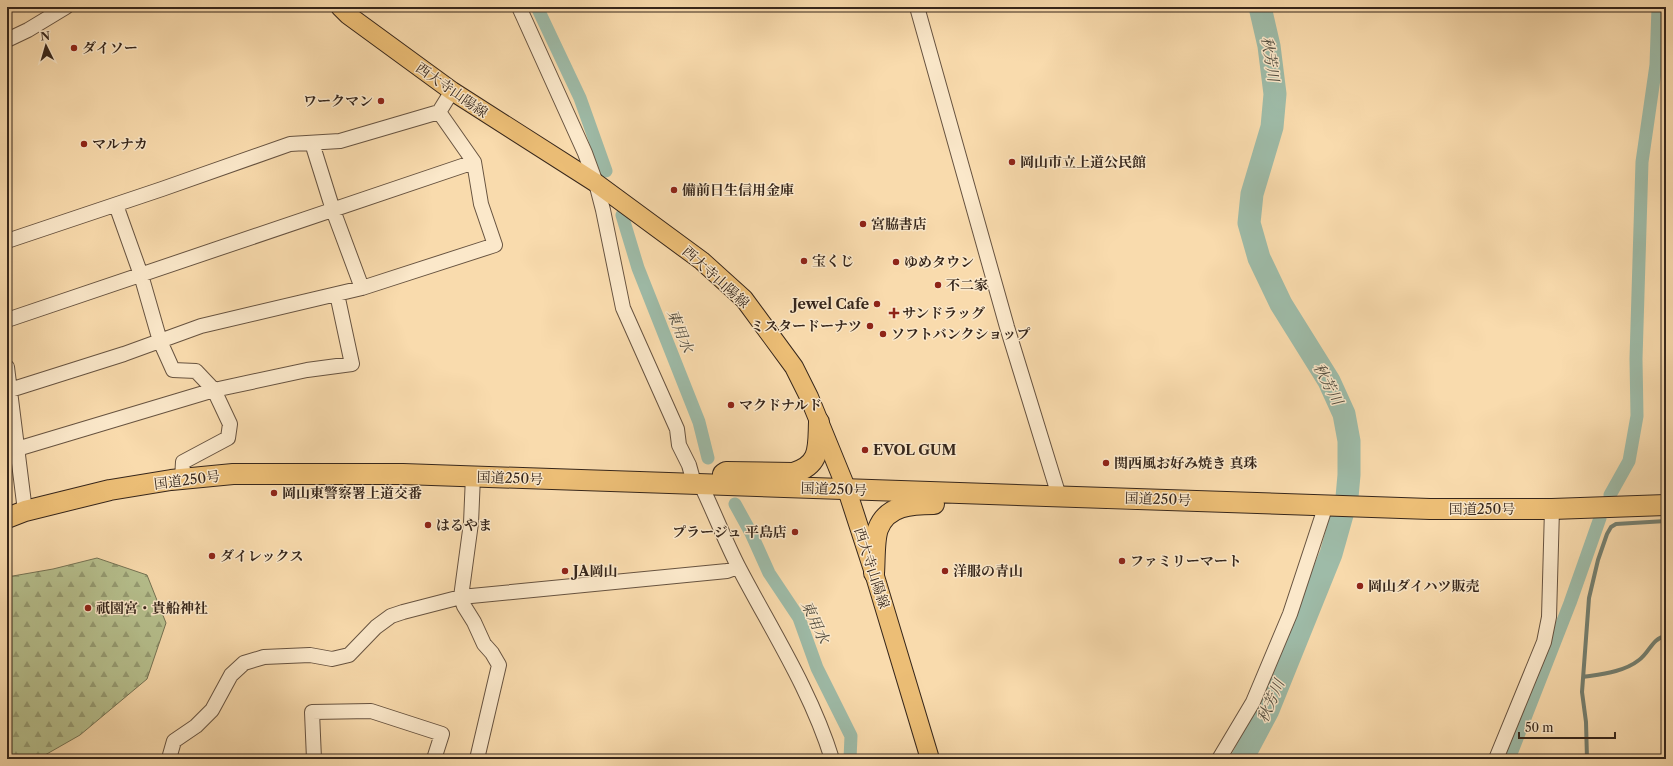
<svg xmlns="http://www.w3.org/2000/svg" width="1673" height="766" viewBox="0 0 1673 766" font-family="'Libre Caslon Text','Noto Serif JP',serif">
  <defs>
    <pattern id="forest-firs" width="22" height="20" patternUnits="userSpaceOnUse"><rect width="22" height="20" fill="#b7c18f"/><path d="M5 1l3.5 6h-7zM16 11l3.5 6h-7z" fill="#969d74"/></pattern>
  </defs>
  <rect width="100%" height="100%" fill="#f9dbad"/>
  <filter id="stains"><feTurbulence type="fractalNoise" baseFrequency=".005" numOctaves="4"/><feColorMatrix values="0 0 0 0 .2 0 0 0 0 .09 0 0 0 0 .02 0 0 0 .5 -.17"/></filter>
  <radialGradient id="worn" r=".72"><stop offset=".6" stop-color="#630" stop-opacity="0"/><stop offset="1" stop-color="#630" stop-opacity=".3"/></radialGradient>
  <path fill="url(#forest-firs)" stroke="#767455" d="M97 558 147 575 166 623 147 679 80 735 38 759H7V577L53 569Z"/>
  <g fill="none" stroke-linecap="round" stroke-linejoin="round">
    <path stroke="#747f70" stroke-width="4" d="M1583 677C1602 674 1624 672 1639 660 1650 652 1652 638 1666 636
      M1587 759 1586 722 1582 692 1589 598 1598 560 1607 534 1611 527 1616 524 1666 521"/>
    <path stroke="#9ebba8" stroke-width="13" d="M537 7 580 98 606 171
      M622 215 638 268 699 422 708 458
      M1610 495 1629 461 1637 416 1636 359 1642 162 1656 65 1658 7
      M735 504 751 533 769 573 799 618 817 668 851 736 850 759
      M1509 759 1570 603 1600 518"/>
    <path stroke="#9ebba8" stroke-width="23" d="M1242 759 1268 710 1331 554 1347 497 1349 475V441L1344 414 1329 381 1281 304 1259 258 1249 223 1252 194 1272 127 1275 94 1269 46 1260 7"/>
    <defs>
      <path id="minor" d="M519 7 585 153 596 183 603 210 623 308 677 429 679 445 689 465 694 483
        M917 7 1007 327 1059 496
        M7 40 28 30 66 7
        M312 143 333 210 362 288
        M116 205 141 275 160 341 173 370 196 371 214 390 230 424 228 438 183 462 182 479
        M7 241 162 189 290 144 340 141 439 112 452 91
        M7 320 474 162
        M7 367 25 511
        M7 391 124 354 201 326 362 288 495 245 481 204 474 162 439 112
        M17 449 214 390 307 370 352 364 337 294
        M473 476 471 523 461 597 464 606 474 622 484 644 492 653 499 665 477 759
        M701 485C714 512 725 541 739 568 772 631 811 691 832 759
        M172 759 170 755 174 741 196 726 212 710 231 675 244 663 264 657 310 655 332 659 349 655 376 627 391 616 403 612 461 597 727 571 738 567
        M314 759 312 712 371 711 442 734 434 759
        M1219 759 1253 702 1290 614 1323 514 1324 506
        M1496 759 1544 642 1549 617 1552 509"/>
      <path id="major" d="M340 7 348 15 452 91 596 183 702 261 744 299 794 367 809 397 847 490 874 573 930 759"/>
      <path id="highway" d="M723 474 726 472 793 473C821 465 818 447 819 422
        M7 518 25 511 110 490 171 480 233 474H403L1430 509H1552L1666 505
        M874 573C875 561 874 540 878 529 887 505 912 504 934 504"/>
    </defs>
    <use href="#minor" stroke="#675340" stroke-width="16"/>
    <use href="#major" stroke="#36261b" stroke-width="20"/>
    <use href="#highway" stroke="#36261b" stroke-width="22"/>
    <use href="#minor" stroke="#fbe8ca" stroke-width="14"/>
    <use href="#major" stroke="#ecbe76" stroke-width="18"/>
    <use href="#highway" stroke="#ecbe76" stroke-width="20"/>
  </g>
  <g fill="#8f2418" stroke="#fbe8ca" stroke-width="1.5">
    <circle cx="74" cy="48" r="4"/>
    <circle cx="381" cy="101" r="4"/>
    <circle cx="84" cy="144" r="4"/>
    <circle cx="1012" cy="162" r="4"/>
    <circle cx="674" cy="190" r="4"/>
    <circle cx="863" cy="224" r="4"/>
    <circle cx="804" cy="261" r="4"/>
    <circle cx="896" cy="262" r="4"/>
    <circle cx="938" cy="285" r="4"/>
    <circle cx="877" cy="304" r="4"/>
    <path d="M892 307h4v4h4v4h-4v4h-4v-4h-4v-4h4z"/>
    <circle cx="870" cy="326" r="4"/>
    <circle cx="883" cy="334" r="4"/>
    <circle cx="731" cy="405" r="4"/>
    <circle cx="865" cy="450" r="4"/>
    <circle cx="1106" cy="463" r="4"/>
    <circle cx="274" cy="493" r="4"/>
    <circle cx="428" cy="525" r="4"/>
    <circle cx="795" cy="532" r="4"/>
    <circle cx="212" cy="556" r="4"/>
    <circle cx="1122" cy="561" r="4"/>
    <circle cx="565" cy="571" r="4"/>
    <circle cx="945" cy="571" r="4"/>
    <circle cx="1360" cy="586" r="4"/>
    <circle cx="88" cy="608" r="4"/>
  </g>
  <g text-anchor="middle" stroke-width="3" stroke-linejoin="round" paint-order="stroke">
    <g font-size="14" font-weight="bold" fill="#36261b" stroke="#fbe8ca" text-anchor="start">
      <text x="82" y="53">ダイソー</text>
      <text x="373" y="106" text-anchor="end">ワークマン</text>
      <text x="92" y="149">マルナカ</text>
      <text x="1020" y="167">岡山市立上道公民館</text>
      <text x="682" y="195">備前日生信用金庫</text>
      <text x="871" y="229">宮脇書店</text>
      <text x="812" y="266">宝くじ</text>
      <text x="904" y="267">ゆめタウン</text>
      <text x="946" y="290">不二家</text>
      <text x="869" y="309" text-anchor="end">Jewel Cafe</text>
      <text x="902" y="318">サンドラッグ</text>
      <text x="862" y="331" text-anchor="end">ミスタードーナツ</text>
      <text x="891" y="339">ソフトバンクショップ</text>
      <text x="739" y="410">マクドナルド</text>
      <text x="873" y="455">EVOL GUM</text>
      <text x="1114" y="468">関西風お好み焼き 真珠</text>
      <text x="282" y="498">岡山東警察署上道交番</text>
      <text x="436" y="530">はるやま</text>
      <text x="787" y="537" text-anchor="end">プラージュ 平島店</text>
      <text x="220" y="561">ダイレックス</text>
      <text x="1130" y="566">ファミリーマート</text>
      <text x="573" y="576">JA岡山</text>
      <text x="953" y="576">洋服の青山</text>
      <text x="1368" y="591">岡山ダイハツ販売</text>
      <text x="96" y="613">祇園宮・貴船神社</text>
    </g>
    <g font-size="14" fill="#36261b" stroke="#fbe8ca">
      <text transform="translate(452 90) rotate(35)" y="5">西大寺山陽線</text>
      <text transform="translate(716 277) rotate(42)" y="5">西大寺山陽線</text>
      <text transform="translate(510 478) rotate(2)" y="5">国道250号</text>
      <text transform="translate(187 480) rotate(-7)" y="5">国道250号</text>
      <text transform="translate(834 489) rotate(2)" y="5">国道250号</text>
      <text transform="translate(1158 499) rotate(2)" y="5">国道250号</text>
      <text x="1482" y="514">国道250号</text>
      <text transform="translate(872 568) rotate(72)" y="5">西大寺山陽線</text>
    </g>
    <g font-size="15" font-style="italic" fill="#504b3e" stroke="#fbe8ca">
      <text transform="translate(1270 59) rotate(81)" y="5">秋芳川</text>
      <text transform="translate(680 331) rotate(68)" y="5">東用水</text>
      <text transform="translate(1328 384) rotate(62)" y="5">秋芳川</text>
      <text transform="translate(815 622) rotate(65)" y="5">東用水</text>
      <text transform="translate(1271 701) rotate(-66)" y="5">秋芳川</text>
    </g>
  </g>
  <rect width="1673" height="766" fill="none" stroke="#f9dbad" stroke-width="24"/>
  <rect x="8" y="8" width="1657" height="750" fill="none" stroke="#36261b" stroke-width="2"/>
  <rect x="12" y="12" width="1649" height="742" fill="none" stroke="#36261b"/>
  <g transform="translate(46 46) rotate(355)" stroke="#fbe8ca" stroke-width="3" paint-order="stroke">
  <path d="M0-3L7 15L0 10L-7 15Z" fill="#36261b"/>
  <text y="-6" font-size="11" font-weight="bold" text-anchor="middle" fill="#36261b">N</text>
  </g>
  <path d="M1519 732v6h96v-6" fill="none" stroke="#36261b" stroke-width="2"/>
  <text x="1525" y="732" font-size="12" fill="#36261b" stroke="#fbe8ca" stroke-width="3" paint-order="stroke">50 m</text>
  <rect width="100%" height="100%" filter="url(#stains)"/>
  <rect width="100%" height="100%" fill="url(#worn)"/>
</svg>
